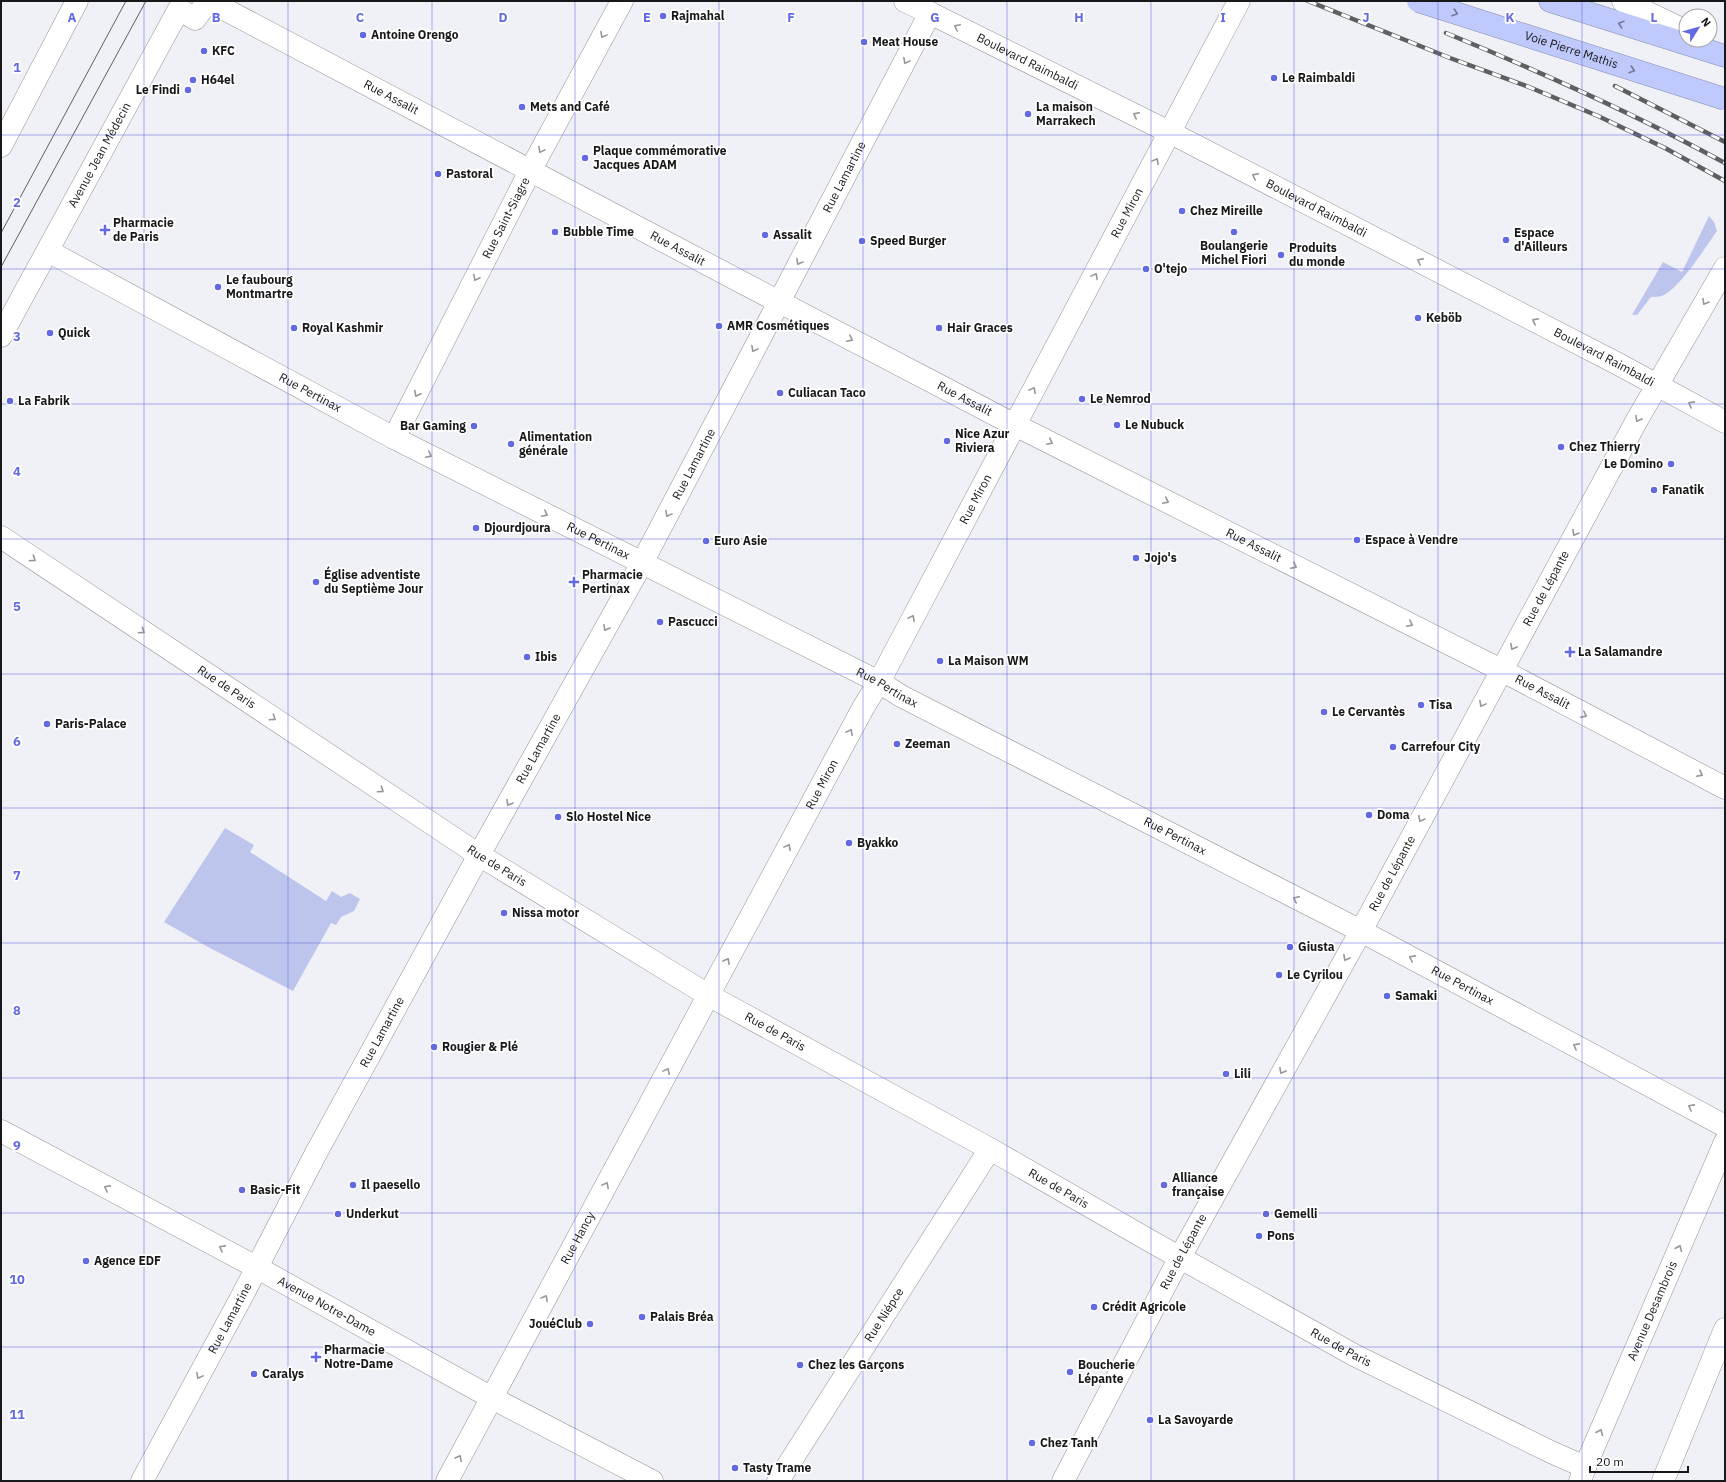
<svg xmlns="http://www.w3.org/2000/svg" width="1726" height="1482" viewBox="0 0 1726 1482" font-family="'IBM Plex Sans',sans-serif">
  <rect width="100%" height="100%" fill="#f0f1f6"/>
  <path fill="#bdc5ed" d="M1709 216 1714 222 1717 231C1705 248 1681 286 1664 295 1659 297 1656 297 1651 297L1637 315H1632L1663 262 1682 272Z
    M225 828 254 845 250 852 326 901 332 891 341 897 350 893 360 899 354 911 341 917 336 925 331 923 293 991 208 947 164 922Z"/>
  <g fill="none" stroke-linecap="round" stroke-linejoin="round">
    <defs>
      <g id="street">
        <path d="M905 1 930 13"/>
        <path d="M1623 1 1686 31"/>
        <path d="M1 146 77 1"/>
        <path id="s1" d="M48 251 394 438 879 682 901 696 1361 931 1725 1126"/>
        <path id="s2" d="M1 336 179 9 195 19 208 1"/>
        <path id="s3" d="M394 438 530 171 622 1"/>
        <path id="s4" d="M1 537 479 855 708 995 990 1149 1152 1242 1354 1355 1551 1452 1585 1467"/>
        <path id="s5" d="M1 1131 256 1267 492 1398 652 1481"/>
        <path id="s6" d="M142 1481 241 1298 315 1155 479 855 642 563 779 302"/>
        <path id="s7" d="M447 1481 863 708 879 682 1239 1"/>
        <path id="s8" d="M778 1481 990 1149"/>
        <path id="s9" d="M1063 1481 1180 1257 1361 931 1637 420 1725 268"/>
      </g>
      <g id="secondary">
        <path id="s10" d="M209 1 745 284 1015 425 1501 670 1725 788"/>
        <path id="s11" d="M779 302 930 13 1171 133 1620 365 1725 422"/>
        <path id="s12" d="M1580 1481 1585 1467 1725 1142"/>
        <path d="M1663 1481 1725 1329"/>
      </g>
      <path id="highway" d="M1550 1 1725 56"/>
    </defs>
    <use href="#street" stroke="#939498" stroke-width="23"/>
    <use href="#secondary" stroke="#939498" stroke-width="23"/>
    <use href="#highway" stroke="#848bad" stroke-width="23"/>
    <use href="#street" stroke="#fff" stroke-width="22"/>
    <use href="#secondary" stroke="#fff" stroke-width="22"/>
    <use href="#highway" stroke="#bfc9fc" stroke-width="22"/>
    <path stroke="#5e5f61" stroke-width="1" d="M1 233 126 1
      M1 267 146 1"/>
    <defs>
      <path id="rail" d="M1308 1 1450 58 1529 87 1598 116 1665 148 1725 181
        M1446 33C1541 72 1635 114 1725 163
        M1615 86 1725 142"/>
    </defs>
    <use href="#rail" stroke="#5e5f61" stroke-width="4.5"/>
    <use href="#rail" stroke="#fff" stroke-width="3" stroke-dasharray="9" stroke-linecap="butt"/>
    <defs>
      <g id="highway-bridge">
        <path id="s13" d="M1418 1 1725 99"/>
      </g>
    </defs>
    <use href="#highway-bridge" stroke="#848bad" stroke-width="23" stroke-linecap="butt"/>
    <use href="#highway-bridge" stroke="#bfc9fc" stroke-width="22"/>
  </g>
  <defs><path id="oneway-chevron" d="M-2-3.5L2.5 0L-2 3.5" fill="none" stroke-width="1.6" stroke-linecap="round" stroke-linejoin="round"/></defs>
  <g stroke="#737996">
    <use href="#oneway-chevron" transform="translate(1455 13) rotate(18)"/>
    <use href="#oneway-chevron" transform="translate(1621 24) rotate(-162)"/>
    <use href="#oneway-chevron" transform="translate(1632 70) rotate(18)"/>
  </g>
  <g stroke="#979798">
    <use href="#oneway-chevron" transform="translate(957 27) rotate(-154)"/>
    <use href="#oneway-chevron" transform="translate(603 35) rotate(118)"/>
    <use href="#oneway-chevron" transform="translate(906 61) rotate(118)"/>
    <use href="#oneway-chevron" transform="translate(1136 115) rotate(-154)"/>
    <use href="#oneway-chevron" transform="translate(541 150) rotate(118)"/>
    <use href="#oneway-chevron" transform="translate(1156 161) rotate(-62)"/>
    <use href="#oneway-chevron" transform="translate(1255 176) rotate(-153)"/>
    <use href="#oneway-chevron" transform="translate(1420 261) rotate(-153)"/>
    <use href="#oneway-chevron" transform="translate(799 262) rotate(118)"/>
    <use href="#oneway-chevron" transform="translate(1095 276) rotate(-62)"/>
    <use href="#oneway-chevron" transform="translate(476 278) rotate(117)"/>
    <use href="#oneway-chevron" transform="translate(1705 302) rotate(120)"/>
    <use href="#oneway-chevron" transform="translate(1535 321) rotate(-153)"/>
    <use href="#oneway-chevron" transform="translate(850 339) rotate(27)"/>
    <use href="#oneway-chevron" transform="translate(754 349) rotate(118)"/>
    <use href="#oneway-chevron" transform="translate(1033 390) rotate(-62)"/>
    <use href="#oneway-chevron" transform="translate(417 394) rotate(117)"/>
    <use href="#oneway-chevron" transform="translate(1691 404) rotate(-151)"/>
    <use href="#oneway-chevron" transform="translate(1638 419) rotate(119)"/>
    <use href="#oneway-chevron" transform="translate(1050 442) rotate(27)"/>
    <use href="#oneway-chevron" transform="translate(429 455) rotate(27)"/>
    <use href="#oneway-chevron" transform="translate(1166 501) rotate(27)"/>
    <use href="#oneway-chevron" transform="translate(545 514) rotate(27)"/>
    <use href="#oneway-chevron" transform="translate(668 514) rotate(118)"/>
    <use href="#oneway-chevron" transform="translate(1575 533) rotate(119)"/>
    <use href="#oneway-chevron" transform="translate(33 559) rotate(34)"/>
    <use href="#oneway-chevron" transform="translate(1294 566) rotate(27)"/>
    <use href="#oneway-chevron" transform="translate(912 618) rotate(-62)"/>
    <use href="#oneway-chevron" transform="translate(1410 624) rotate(27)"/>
    <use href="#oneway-chevron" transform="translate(606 628) rotate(119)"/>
    <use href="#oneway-chevron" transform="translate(142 631) rotate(34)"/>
    <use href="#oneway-chevron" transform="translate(1513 647) rotate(119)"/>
    <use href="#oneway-chevron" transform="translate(1482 704) rotate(118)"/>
    <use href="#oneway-chevron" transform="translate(1584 715) rotate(27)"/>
    <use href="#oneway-chevron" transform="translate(273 718) rotate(34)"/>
    <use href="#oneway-chevron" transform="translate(850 732) rotate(-62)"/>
    <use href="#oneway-chevron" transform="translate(1700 774) rotate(27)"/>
    <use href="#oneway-chevron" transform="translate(381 790) rotate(34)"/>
    <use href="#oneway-chevron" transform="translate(509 803) rotate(119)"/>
    <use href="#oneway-chevron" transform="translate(1421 819) rotate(118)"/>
    <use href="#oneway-chevron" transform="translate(788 847) rotate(-62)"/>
    <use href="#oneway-chevron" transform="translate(1296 899) rotate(-153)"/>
    <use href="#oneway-chevron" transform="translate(1346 958) rotate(119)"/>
    <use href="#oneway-chevron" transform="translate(1412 958) rotate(-152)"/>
    <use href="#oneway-chevron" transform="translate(727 961) rotate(-61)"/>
    <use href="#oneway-chevron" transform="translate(1576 1046) rotate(-152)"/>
    <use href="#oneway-chevron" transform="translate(667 1071) rotate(-62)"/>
    <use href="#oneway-chevron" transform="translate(1282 1071) rotate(119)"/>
    <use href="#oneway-chevron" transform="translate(1691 1107) rotate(-152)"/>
    <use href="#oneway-chevron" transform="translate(606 1185) rotate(-62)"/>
    <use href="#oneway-chevron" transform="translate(107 1188) rotate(-152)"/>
    <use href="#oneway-chevron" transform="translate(222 1248) rotate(-152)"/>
    <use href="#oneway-chevron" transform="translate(1679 1248) rotate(-67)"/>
    <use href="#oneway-chevron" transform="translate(545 1298) rotate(-62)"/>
    <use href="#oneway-chevron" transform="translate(199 1376) rotate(118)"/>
    <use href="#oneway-chevron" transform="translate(1600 1432) rotate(-67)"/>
    <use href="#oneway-chevron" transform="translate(459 1458) rotate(-61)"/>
  </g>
  <path fill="none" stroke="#626ae2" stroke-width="1" stroke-opacity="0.55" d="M144 1V1481M288 1V1481M432 1V1481M575 1V1481M719 1V1481M863 1V1481M1007 1V1481M1151 1V1481M1294 1V1481M1438 1V1481M1582 1V1481M1 135H1725M1 269H1725M1 404H1725M1 539H1725M1 674H1725M1 808H1725M1 943H1725M1 1078H1725M1 1213H1725M1 1347H1725"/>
  <g fill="#626ae2" stroke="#fff" stroke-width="1.5">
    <circle cx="663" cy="16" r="4"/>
    <circle cx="363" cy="35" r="4"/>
    <circle cx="864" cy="42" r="4"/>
    <circle cx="204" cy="51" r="4"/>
    <circle cx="1274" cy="78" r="4"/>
    <circle cx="193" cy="80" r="4"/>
    <circle cx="188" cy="90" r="4"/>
    <circle cx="522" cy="107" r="4"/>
    <circle cx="1028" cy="114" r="4"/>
    <circle cx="585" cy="158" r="4"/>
    <circle cx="438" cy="174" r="4"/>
    <circle cx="1182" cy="211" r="4"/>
    <path d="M103 224h4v4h4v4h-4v4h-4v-4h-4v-4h4z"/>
    <circle cx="555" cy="232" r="4"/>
    <circle cx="1234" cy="232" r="4"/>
    <circle cx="765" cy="235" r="4"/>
    <circle cx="1506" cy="240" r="4"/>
    <circle cx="862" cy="241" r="4"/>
    <circle cx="1281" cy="255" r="4"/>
    <circle cx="1146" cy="269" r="4"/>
    <circle cx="218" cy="287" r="4"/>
    <circle cx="1418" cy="318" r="4"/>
    <circle cx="719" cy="326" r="4"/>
    <circle cx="294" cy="328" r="4"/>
    <circle cx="939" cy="328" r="4"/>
    <circle cx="50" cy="333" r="4"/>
    <circle cx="780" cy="393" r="4"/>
    <circle cx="1082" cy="399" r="4"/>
    <circle cx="10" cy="401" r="4"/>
    <circle cx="1117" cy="425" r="4"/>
    <circle cx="474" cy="426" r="4"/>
    <circle cx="947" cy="441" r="4"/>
    <circle cx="511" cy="444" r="4"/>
    <circle cx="1561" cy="447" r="4"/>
    <circle cx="1671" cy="464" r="4"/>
    <circle cx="1654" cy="490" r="4"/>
    <circle cx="476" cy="528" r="4"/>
    <circle cx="1357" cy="540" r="4"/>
    <circle cx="706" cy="541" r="4"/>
    <circle cx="1136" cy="558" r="4"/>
    <circle cx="316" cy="582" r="4"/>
    <path d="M572 576h4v4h4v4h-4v4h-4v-4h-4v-4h4z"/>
    <circle cx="660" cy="622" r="4"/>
    <path d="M1568 646h4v4h4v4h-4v4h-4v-4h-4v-4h4z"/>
    <circle cx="527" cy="657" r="4"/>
    <circle cx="940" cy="661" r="4"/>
    <circle cx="1421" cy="705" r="4"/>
    <circle cx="1324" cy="712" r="4"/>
    <circle cx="47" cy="724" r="4"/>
    <circle cx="897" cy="744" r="4"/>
    <circle cx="1393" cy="747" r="4"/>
    <circle cx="1369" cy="815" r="4"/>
    <circle cx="558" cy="817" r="4"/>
    <circle cx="849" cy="843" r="4"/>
    <circle cx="504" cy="913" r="4"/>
    <circle cx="1290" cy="947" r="4"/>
    <circle cx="1279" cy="975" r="4"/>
    <circle cx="1387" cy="996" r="4"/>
    <circle cx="434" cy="1047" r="4"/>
    <circle cx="1226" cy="1074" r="4"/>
    <circle cx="353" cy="1185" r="4"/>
    <circle cx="1164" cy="1185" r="4"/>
    <circle cx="242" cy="1190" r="4"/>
    <circle cx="338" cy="1214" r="4"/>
    <circle cx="1266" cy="1214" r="4"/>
    <circle cx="1259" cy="1236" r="4"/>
    <circle cx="86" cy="1261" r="4"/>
    <circle cx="1094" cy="1307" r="4"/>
    <circle cx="642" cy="1317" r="4"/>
    <circle cx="590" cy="1324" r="4"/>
    <path d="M314 1351h4v4h4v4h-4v4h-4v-4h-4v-4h4z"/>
    <circle cx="800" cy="1365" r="4"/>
    <circle cx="1070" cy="1372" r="4"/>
    <circle cx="254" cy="1374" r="4"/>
    <circle cx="1150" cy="1420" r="4"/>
    <circle cx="1032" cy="1443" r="4"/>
    <circle cx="735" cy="1468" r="4"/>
  </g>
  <g text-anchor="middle" stroke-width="3.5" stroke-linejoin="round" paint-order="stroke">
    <g font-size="12" font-weight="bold" fill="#171819" stroke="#fff" text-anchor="start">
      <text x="671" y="20">Rajmahal</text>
      <text x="371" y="39">Antoine Orengo</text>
      <text x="872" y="46">Meat House</text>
      <text x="212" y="55">KFC</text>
      <text x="1282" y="82">Le Raimbaldi</text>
      <text x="201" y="84">H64el</text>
      <text x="180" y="94" text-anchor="end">Le Findi</text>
      <text x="530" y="111">Mets and Café</text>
      <text x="1036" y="111">La maison<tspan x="1036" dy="14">Marrakech</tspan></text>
      <text x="593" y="155">Plaque commémorative<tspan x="593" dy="14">Jacques ADAM</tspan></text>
      <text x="446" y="178">Pastoral</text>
      <text x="1190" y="215">Chez Mireille</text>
      <text x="113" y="227">Pharmacie<tspan x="113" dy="14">de Paris</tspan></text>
      <text x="563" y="236">Bubble Time</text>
      <text x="1514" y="237">Espace<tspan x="1514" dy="14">d'Ailleurs</tspan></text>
      <text x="773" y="239">Assalit</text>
      <text x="870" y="245">Speed Burger</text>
      <text x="1234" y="250" text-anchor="middle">Boulangerie<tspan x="1234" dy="14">Michel Fiori</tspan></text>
      <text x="1289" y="252">Produits<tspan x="1289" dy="14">du monde</tspan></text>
      <text x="1154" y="273">O'tejo</text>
      <text x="226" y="284">Le faubourg<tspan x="226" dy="14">Montmartre</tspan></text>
      <text x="1426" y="322">Keböb</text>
      <text x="727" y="330">AMR Cosmétiques</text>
      <text x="302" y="332">Royal Kashmir</text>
      <text x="947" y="332">Hair Graces</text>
      <text x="58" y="337">Quick</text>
      <text x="788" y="397">Culiacan Taco</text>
      <text x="1090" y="403">Le Nemrod</text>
      <text x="18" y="405">La Fabrik</text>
      <text x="1125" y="429">Le Nubuck</text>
      <text x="466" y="430" text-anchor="end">Bar Gaming</text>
      <text x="955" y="438">Nice Azur<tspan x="955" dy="14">Riviera</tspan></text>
      <text x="519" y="441">Alimentation<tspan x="519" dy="14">générale</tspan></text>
      <text x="1569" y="451">Chez Thierry</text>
      <text x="1663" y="468" text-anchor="end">Le Domino</text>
      <text x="1662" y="494">Fanatik</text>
      <text x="484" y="532">Djourdjoura</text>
      <text x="1365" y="544">Espace à Vendre</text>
      <text x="714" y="545">Euro Asie</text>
      <text x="1144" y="562">Jojo's</text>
      <text x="324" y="579">Église adventiste<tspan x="324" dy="14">du Septième Jour</tspan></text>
      <text x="582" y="579">Pharmacie<tspan x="582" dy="14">Pertinax</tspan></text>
      <text x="668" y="626">Pascucci</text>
      <text x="1578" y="656">La Salamandre</text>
      <text x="535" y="661">Ibis</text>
      <text x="948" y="665">La Maison WM</text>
      <text x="1429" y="709">Tisa</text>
      <text x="1332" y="716">Le Cervantès</text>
      <text x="55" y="728">Paris-Palace</text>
      <text x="905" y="748">Zeeman</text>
      <text x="1401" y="751">Carrefour City</text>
      <text x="1377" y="819">Doma</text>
      <text x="566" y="821">Slo Hostel Nice</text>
      <text x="857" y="847">Byakko</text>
      <text x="512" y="917">Nissa motor</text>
      <text x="1298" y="951">Giusta</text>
      <text x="1287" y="979">Le Cyrilou</text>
      <text x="1395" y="1000">Samaki</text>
      <text x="442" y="1051">Rougier &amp; Plé</text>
      <text x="1234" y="1078">Lili</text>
      <text x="1172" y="1182">Alliance<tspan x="1172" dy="14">française</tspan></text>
      <text x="361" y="1189">Il paesello</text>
      <text x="250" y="1194">Basic-Fit</text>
      <text x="346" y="1218">Underkut</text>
      <text x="1274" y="1218">Gemelli</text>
      <text x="1267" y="1240">Pons</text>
      <text x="94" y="1265">Agence EDF</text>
      <text x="1102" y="1311">Crédit Agricole</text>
      <text x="650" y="1321">Palais Bréa</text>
      <text x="582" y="1328" text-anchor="end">JouéClub</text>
      <text x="324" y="1354">Pharmacie<tspan x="324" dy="14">Notre-Dame</tspan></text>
      <text x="808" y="1369">Chez les Garçons</text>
      <text x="1078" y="1369">Boucherie<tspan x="1078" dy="14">Lépante</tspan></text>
      <text x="262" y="1378">Caralys</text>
      <text x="1158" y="1424">La Savoyarde</text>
      <text x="1040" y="1447">Chez Tanh</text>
      <text x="743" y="1472">Tasty Trame</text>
    </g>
    <g font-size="12" fill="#171819" stroke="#fff">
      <text dy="4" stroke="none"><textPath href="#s13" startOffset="161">Voie Pierre Mathis</textPath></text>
      <text dy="4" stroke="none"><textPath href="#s11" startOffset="435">Boulevard Raimbaldi</textPath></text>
      <text dy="4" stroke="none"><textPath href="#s10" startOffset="206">Rue Assalit</textPath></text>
      <text dy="4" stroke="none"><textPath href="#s2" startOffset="206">Avenue Jean Médecin</textPath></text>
      <text dy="4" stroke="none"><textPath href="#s11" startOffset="141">Rue Lamartine</textPath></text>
      <text dy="4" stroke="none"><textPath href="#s11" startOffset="759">Boulevard Raimbaldi</textPath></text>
      <text dy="4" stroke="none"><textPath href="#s7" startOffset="1439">Rue Miron</textPath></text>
      <text dy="4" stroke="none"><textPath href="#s3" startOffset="247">Rue Saint-Siagre</textPath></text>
      <text dy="4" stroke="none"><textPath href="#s10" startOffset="530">Rue Assalit</textPath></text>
      <text dy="4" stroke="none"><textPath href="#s11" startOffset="1083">Boulevard Raimbaldi</textPath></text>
      <text dy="4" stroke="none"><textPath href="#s1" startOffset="298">Rue Pertinax</textPath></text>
      <text dy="4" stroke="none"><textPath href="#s10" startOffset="854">Rue Assalit</textPath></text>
      <text dy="4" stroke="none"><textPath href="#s6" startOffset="1157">Rue Lamartine</textPath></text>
      <text dy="4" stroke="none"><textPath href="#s7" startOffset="1115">Rue Miron</textPath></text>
      <text dy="4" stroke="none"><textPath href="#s1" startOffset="622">Rue Pertinax</textPath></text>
      <text dy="4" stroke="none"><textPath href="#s10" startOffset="1178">Rue Assalit</textPath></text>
      <text dy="4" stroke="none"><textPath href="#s9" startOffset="1015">Rue de Lépante</textPath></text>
      <text dy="4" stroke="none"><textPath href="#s4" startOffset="271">Rue de Paris</textPath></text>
      <text dy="4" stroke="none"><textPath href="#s1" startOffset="946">Rue Pertinax</textPath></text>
      <text dy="4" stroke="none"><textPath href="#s10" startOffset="1502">Rue Assalit</textPath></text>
      <text dy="4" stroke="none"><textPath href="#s6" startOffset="833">Rue Lamartine</textPath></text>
      <text dy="4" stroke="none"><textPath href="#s7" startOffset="791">Rue Miron</textPath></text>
      <text dy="4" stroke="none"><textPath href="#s1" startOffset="1270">Rue Pertinax</textPath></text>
      <text dy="4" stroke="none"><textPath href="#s4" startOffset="595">Rue de Paris</textPath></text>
      <text dy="4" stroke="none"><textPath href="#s9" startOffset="691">Rue de Lépante</textPath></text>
      <text dy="4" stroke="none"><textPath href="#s1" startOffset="1594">Rue Pertinax</textPath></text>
      <text dy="4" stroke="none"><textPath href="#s6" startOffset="509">Rue Lamartine</textPath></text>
      <text dy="4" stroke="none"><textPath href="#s4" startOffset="919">Rue de Paris</textPath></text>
      <text dy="4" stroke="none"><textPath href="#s4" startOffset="1243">Rue de Paris</textPath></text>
      <text dy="4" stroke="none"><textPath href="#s7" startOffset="276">Rue Hancy</textPath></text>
      <text dy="4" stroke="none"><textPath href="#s9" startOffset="259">Rue de Lépante</textPath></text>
      <text dy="4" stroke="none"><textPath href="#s5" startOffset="370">Avenue Notre-Dame</textPath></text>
      <text dy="4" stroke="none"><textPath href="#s12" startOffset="185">Avenue Desambrois</textPath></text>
      <text dy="4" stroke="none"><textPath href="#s8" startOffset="197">Rue Niépce</textPath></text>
      <text dy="4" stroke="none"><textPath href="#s6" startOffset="185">Rue Lamartine</textPath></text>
      <text dy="4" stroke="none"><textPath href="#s4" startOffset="1567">Rue de Paris</textPath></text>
    </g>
  </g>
  <g font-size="13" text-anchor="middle" font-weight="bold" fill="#626ae2" stroke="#fff" stroke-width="3.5" stroke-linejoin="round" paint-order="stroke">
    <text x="72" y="22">A</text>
    <text x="216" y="22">B</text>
    <text x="360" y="22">C</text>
    <text x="503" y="22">D</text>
    <text x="647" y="22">E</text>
    <text x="791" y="22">F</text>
    <text x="935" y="22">G</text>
    <text x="1079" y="22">H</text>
    <text x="1223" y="22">I</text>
    <text x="1366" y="22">J</text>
    <text x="1510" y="22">K</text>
    <text x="1654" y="22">L</text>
    <text x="17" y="72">1</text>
    <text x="17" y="207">2</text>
    <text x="17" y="341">3</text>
    <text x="17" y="476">4</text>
    <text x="17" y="611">5</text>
    <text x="17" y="746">6</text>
    <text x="17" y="880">7</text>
    <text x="17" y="1015">8</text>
    <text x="17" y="1150">9</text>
    <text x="17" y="1284">10</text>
    <text x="17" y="1419">11</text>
  </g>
  <rect width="1726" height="1482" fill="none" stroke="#171819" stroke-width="4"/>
  <g transform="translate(1698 28) rotate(53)"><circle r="19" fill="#ffffff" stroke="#a2a3a3"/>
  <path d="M0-3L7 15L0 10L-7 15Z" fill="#626ae2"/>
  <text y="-6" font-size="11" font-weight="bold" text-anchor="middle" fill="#171819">N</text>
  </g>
  <path d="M1590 1466v6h98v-6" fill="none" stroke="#171819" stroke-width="2"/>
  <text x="1596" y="1466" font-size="12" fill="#171819" stroke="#ffffff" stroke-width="3" paint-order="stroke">20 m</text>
</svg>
